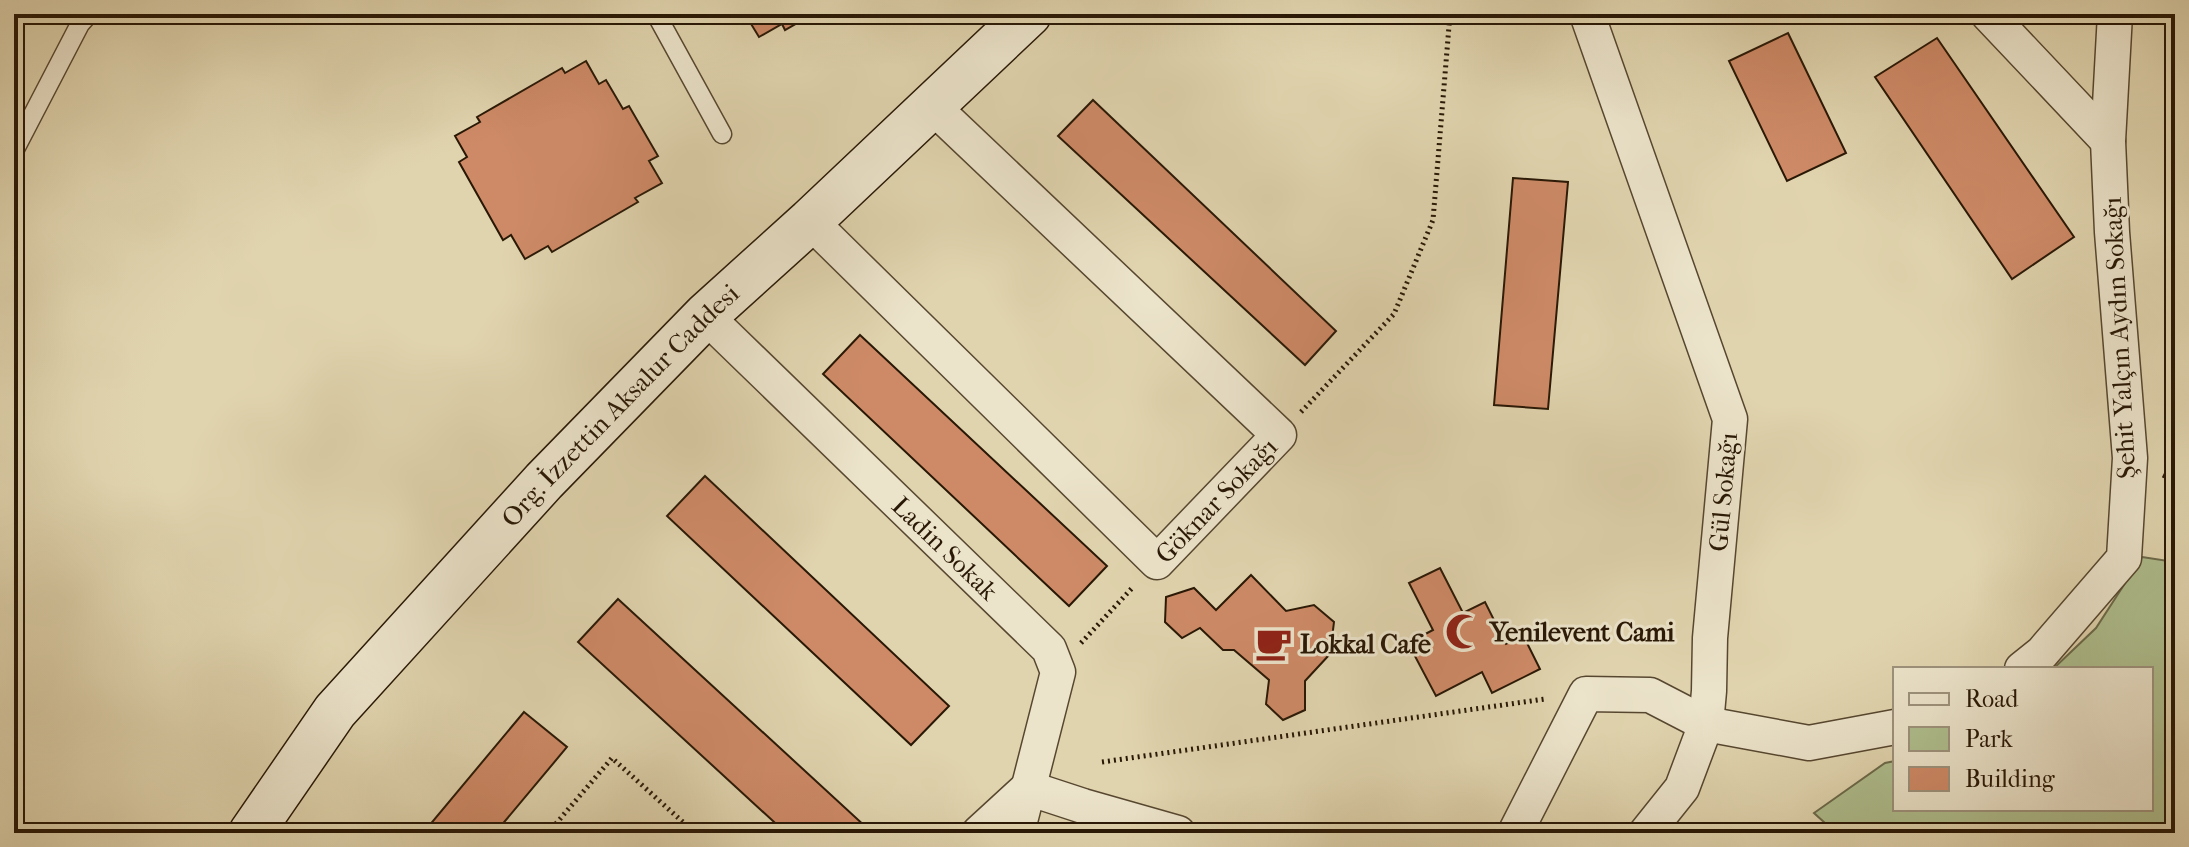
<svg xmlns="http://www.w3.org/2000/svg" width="2189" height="847" viewBox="0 0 2189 847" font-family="'IM FELL French Canon',serif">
  <rect width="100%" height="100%" fill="#e0d4ae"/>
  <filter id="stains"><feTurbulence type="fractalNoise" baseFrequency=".0025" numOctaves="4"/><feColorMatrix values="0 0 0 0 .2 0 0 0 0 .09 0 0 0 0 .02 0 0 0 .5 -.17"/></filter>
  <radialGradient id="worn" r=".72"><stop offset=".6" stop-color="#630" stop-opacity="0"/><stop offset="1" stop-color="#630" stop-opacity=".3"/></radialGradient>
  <path fill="#aebd8d" stroke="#6c6a4a" stroke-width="2" d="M2142 557 2175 562V823L2164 833H1836L1814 813 1885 763 1895 761V809H2151V669H2053L2096 628Z"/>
  <path fill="#ce8a67" stroke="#291806" stroke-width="2" d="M745 14H813L785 30 782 24 759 37Z
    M1788 33 1846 153 1787 181 1729 61Z
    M1937 38 2074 237 2012 279 1875 77Z
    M586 61 599 84 606 80 623 109 629 106 658 156 649 161 662 183 635 198 638 202 552 252 548 246 525 259 511 235 503 240 459 162 467 157 455 136 480 122 477 117 562 68 565 73Z
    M1093 100 1336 331 1305 365 1058 136Z
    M1513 178 1568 182 1548 409 1494 405Z
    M860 335 1107 566 1069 606 823 374Z
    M705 476 949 706 911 745 667 516Z
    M1440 568 1463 613 1485 602 1506 644 1523 635 1540 669 1492 693 1482 672 1436 696 1408 643 1433 630 1409 583Z
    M1251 575 1286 611 1314 605 1334 622 1330 654 1305 681V710L1283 720 1266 704 1269 680 1234 650H1223L1200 628 1182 638 1165 622 1166 597 1194 588 1216 610Z
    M618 599 867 828 862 833H786L578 642Z
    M524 712 567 747 495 833H423Z"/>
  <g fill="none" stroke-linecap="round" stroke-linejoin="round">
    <defs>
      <path id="service" d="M656 14 722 134
        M14 151 80 24 89 14"/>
      <g id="minor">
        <path d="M1587 14 1730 419 1710 638 1709 691 1706 724 1682 788 1646 833"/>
        <path d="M1988 14 2108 141"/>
        <path id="s1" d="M810 221 1157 562 1279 435 931 105"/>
        <path id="s2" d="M706 315 717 327 1049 649 1058 672 1017 833"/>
        <path d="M2022 669 2042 653 2124 558 2130 458 2112 232 2108 141 2115 14"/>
        <path d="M1028 788 1083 806 1178 833"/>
        <path d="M979 833 1028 788"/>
        <path d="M1515 833 1586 694 1650 695 1706 724 1809 743 1895 727"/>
      </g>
      <g id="secondary">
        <path id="s3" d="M251 833 335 711 544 481 706 315 810 221 1029 14"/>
      </g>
    </defs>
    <use href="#service" stroke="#574730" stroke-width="21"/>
    <use href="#minor" stroke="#574730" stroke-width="37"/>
    <use href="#secondary" stroke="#291806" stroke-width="47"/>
    <path stroke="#291806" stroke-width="5" stroke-dasharray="2 4" stroke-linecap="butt" d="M1301 412 1394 314 1433 220 1450 14
      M2163 475 2175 481
      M1081 643 1134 586
      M1102 762 1545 699
      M548 833 612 758 695 833"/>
    <use href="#service" stroke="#ebe3ca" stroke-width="18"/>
    <use href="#minor" stroke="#ebe3ca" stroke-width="34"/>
    <use href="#secondary" stroke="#ebe3ca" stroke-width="44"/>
  </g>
  <defs>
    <symbol id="mosque-bare" viewBox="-9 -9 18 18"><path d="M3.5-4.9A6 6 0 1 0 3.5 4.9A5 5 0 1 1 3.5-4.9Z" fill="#8f2418" stroke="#ebe3ca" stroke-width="2.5" paint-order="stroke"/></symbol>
    <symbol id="cafe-bare" viewBox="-9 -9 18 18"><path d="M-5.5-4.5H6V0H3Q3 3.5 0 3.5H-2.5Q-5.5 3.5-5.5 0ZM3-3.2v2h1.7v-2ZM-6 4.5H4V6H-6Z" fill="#8f2418" stroke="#ebe3ca" stroke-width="2.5" paint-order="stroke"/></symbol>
  </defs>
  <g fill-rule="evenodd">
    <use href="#mosque-bare" x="1438" y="606" width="51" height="51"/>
    <use href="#cafe-bare" x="1248" y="618" width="51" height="51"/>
  </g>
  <g text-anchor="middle" stroke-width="6" stroke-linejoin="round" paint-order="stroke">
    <g font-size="26" fill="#291806" stroke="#ebe3ca">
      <text transform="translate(2119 338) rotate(-93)" y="9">Şehit Yalçın Aydın Sokağı</text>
      <text dy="9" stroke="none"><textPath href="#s3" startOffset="566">Org. İzzettin Aksalur Caddesi</textPath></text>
      <text transform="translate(1723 492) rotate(-85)" y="9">Gül Sokağı</text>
      <text dy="9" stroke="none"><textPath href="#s1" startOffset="572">Göknar Sokağı</textPath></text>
      <text dy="9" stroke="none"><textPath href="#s2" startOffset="334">Ladin Sokak</textPath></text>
    </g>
    <g font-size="26" font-weight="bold" fill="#291806" stroke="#ebe3ca" text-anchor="start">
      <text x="1490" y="641">Yenilevent Cami</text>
      <text x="1300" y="653">Lokkal Cafe</text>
    </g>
  </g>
  <rect width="2189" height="847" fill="none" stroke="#e0d4ae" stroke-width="48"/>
  <rect x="16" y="16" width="2157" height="815" fill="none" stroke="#291806" stroke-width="4"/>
  <rect x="24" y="24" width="2141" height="799" fill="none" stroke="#291806" stroke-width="2"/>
  <rect x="1893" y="667" width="260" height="144" fill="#ebe3ca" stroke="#9d927c" stroke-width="2"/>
  <rect x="1909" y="693" width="40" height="12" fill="#ebe3ca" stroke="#9d927c" stroke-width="2"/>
  <text x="1965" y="707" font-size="24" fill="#291806">Road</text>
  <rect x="1909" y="727" width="40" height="24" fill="#aebd8d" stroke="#9d927c" stroke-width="2"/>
  <text x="1965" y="747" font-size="24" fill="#291806">Park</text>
  <rect x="1909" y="767" width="40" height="24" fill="#ce8a67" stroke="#9d927c" stroke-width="2"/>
  <text x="1965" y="787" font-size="24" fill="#291806">Building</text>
  <rect width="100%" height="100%" filter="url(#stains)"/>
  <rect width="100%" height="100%" fill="url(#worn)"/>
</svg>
